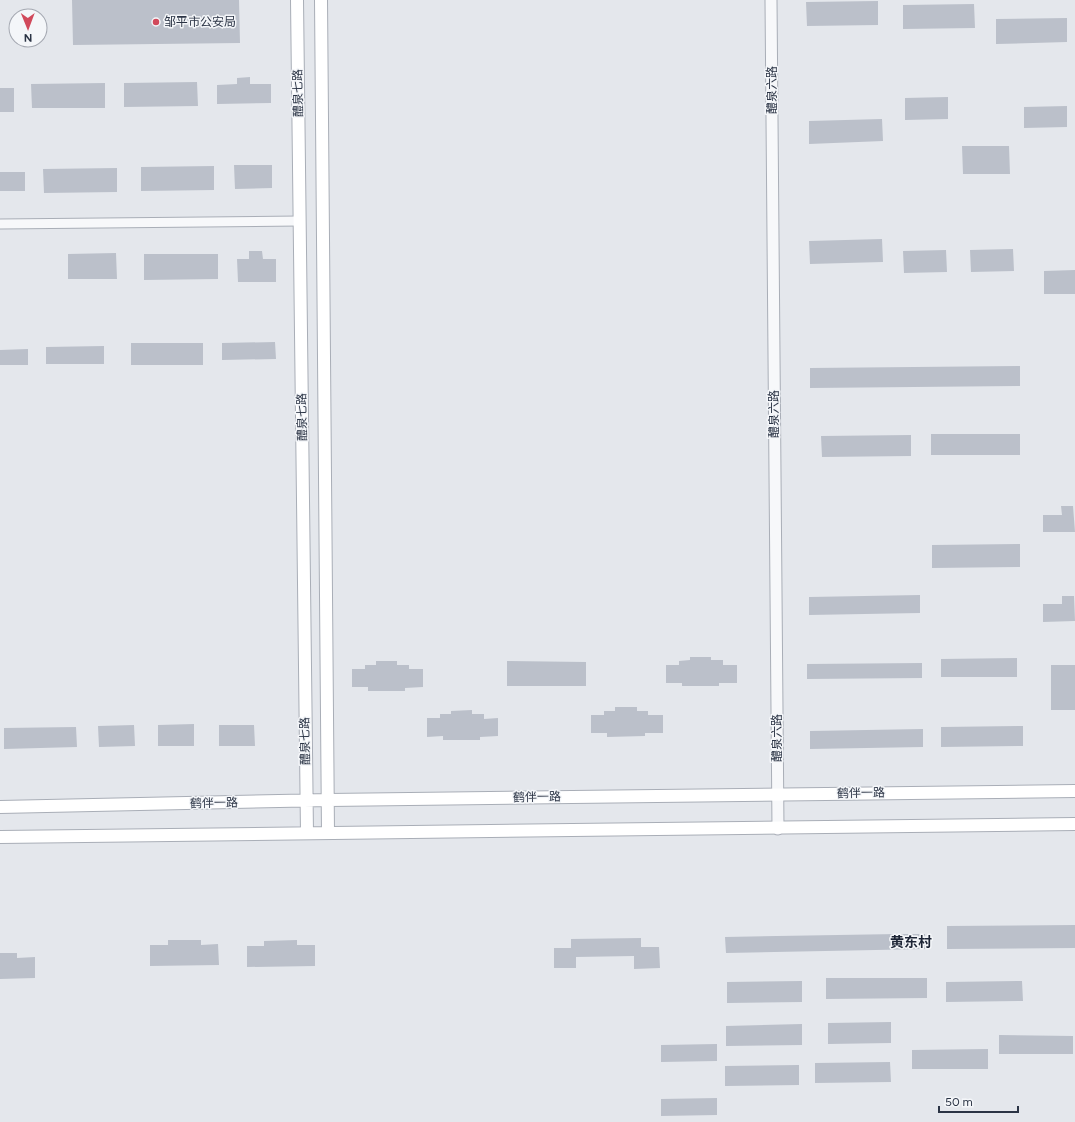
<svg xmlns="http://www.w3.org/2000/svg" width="1075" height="1122" viewBox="0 0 1075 1122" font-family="Figtree,'Noto Sans SC',sans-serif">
  <rect width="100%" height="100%" fill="#e4e7ec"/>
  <path fill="#bbc0ca" d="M72 0H239L240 43 73 45Z
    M878 1V25L807 26 806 2Z
    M974 4 975 28 903 29V5Z
    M1067 18V42L996 44V19Z
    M250 77V84H271V103L217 104V85L237 84V78Z
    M197 82 198 106 124 107V83Z
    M105 83V108H32L31 84Z
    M0 88H14V112H0Z
    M948 97V119L905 120V98Z
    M1067 106V127L1024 128V107Z
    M882 119 883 141 809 144V121Z
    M962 146H1009L1010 174H963Z
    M234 165H272V188L235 189Z
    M214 166V190L141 191V167Z
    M117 168V192L44 193 43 169Z
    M0 172H25V191H0Z
    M882 239 883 262 810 264 809 241Z
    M1013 249 1014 271 971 272 970 250Z
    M946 250 947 272 904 273 903 251Z
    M249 251H262L263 259H276V282H238L237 259H249Z
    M116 253 117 279H68V254Z
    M144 254H218V279L144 280Z
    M1075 270V294H1044V271Z
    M275 342 276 359 222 360V343Z
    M131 343H203V365H131Z
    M104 346V364H46V347Z
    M28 349V365H0V350Z
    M1020 366V386L810 388V368Z
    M931 434H1020V455H931Z
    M911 435V456L822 457 821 436Z
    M1061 506H1073L1075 532H1043V515H1062Z
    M1020 544V567L932 568V545Z
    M920 595V613L809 615V597Z
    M1062 596H1074L1075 621 1043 622V604H1062Z
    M690 657H711V660H723V665H737V683H719V686H682V683H666V665H679V661L690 660Z
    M1017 658V677H941V659Z
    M376 661H397V665H409V669H423V687L405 688V691H368V687H352V669H365V665H376Z
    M507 661 586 662V686H507Z
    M922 663V678L807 679V664Z
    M1051 665H1075V710H1051Z
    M615 707H637V711H648V715H663V733H645V736L607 737V733H591V715H604V711H615Z
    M472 710V714H484V719L498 718V736L480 737V740H443V736L427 737V718H440V714H451V711Z
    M194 724V746H158V725Z
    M134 725 135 746 99 747 98 726Z
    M219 725H254L255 746H219Z
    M1023 726V746L941 747V727Z
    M76 727 77 747 4 749V728Z
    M923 729V747L810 749V731Z
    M1075 925V948L947 949V926Z
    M898 934H925L926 949 726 953 725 937Z
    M641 938V947H659L660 968 634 969V956L576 957V968H554V948H571V939Z
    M168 940H201V945L218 944 219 965 150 966V945H168Z
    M297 940V945H315V966L247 967V946H264V941Z
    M0 953H17V958L35 957V978L0 979Z
    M826 978H927V998L826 999Z
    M802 981V1002L727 1003V982Z
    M1022 981 1023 1001 946 1002V982Z
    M891 1022V1043L828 1044V1023Z
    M802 1024V1045L726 1046V1026Z
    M999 1035 1073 1036V1054H999Z
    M717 1044V1061L661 1062V1045Z
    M988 1049V1069H912V1050Z
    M890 1062 891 1082 815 1083V1063Z
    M799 1065V1085L725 1086V1066Z
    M717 1098V1115L661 1116V1099Z"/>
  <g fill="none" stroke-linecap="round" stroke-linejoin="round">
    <defs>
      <path id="minor" d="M0 224 299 221"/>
      <path id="tertiary" d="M771 0 778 829"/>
      <path id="secondary" d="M297 0 307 833
        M321 0 328 833
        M0 807 329 800 1075 791
        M0 837 1075 824"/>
    </defs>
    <use href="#minor" stroke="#a9aeb7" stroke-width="11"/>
    <use href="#tertiary" stroke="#a9aeb7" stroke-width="13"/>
    <use href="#secondary" stroke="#a9aeb7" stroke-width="14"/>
    <use href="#minor" stroke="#f7f8fa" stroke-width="9"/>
    <use href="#tertiary" stroke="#f7f8fa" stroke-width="11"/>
    <use href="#secondary" stroke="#fff" stroke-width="12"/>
  </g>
  <circle fill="#d1495b" stroke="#f4f6f9" stroke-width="1.5" cx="156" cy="22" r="4"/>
  <g text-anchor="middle" stroke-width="3" stroke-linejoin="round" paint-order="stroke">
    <g font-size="12" fill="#2b3445" stroke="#f4f6f9" text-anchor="start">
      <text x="164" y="26">邹平市公安局</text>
    </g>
    <g font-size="12" fill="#2b3445" stroke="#f4f6f9">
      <text transform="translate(772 90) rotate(-90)" y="4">醴泉六路</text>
      <text transform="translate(298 93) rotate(-91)" y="4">醴泉七路</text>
      <text transform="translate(774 414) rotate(-90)" y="4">醴泉六路</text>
      <text transform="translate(302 417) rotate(-91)" y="4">醴泉七路</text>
      <text transform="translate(777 738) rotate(-90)" y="4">醴泉六路</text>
      <text transform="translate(305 741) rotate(-91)" y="4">醴泉七路</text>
      <text transform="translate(861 793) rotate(-1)" y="4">鹤伴一路</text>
      <text transform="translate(537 797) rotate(-1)" y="4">鹤伴一路</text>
      <text transform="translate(214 803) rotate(-1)" y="4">鹤伴一路</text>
    </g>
    <g font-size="14" font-weight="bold" fill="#1d2536" stroke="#f4f6f9">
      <text x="911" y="947">黄东村</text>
    </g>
  </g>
  <g transform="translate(28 28) rotate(179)"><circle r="19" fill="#f4f6f9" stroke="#a4a8b1"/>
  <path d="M0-3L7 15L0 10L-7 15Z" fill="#d1495b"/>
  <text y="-6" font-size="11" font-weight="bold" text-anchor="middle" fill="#2b3445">N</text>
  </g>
  <path d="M939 1106v6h79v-6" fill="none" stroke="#2b3445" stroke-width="2"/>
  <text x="945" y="1106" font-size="12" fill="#2b3445" stroke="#f4f6f9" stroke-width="3" paint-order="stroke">50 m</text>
</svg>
